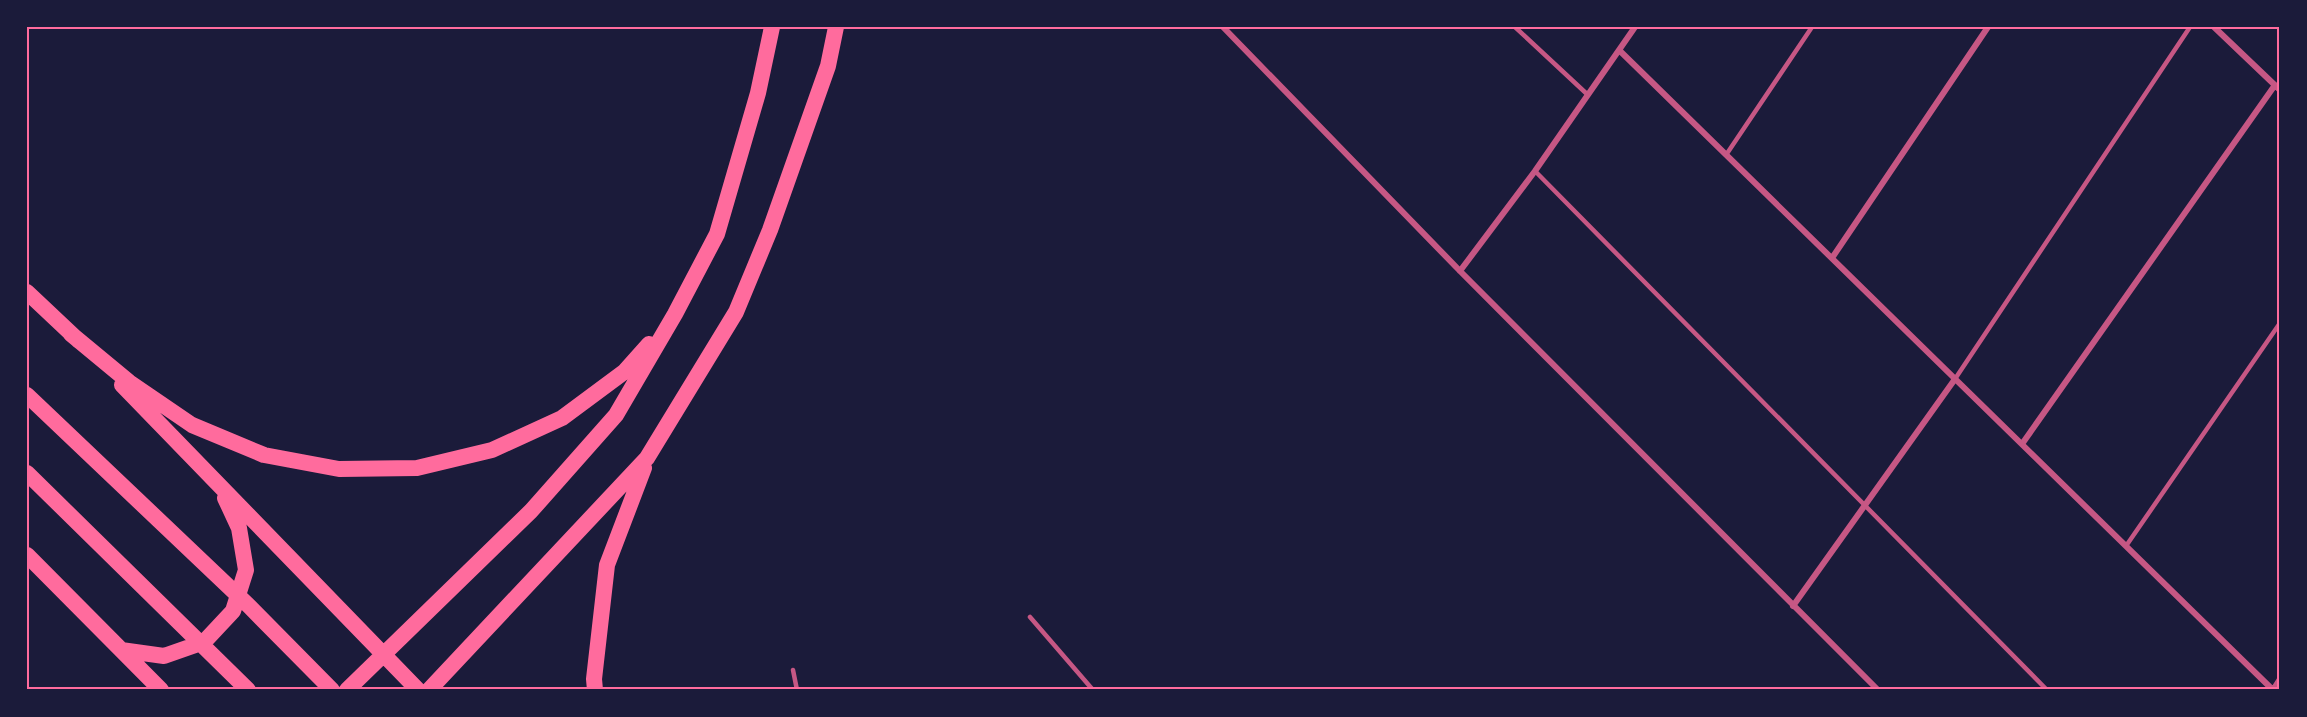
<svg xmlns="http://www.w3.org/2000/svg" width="2307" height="717" viewBox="0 0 2307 717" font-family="Karla,sans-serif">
  <rect width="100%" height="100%" fill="#1b1b3a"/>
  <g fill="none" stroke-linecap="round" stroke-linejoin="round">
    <path stroke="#c65784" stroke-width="4.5" d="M1515 27 1588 95
      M1726 155 1812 27
      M1535 171 2047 690
      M1955 379 2190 27
      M2126 546 2280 323
      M1030 617 1093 690
      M793 670 797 690"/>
    <path stroke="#c65784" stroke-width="6" d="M1223 27 1460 271 1878 690
      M2214 27 2280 90
      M1619 50 2273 690
      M1832 258 1988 27
      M1460 271 1535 171 1635 27
      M2022 444 2275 85
      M1793 606 1955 379
      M2273 690 2280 679"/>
    <path stroke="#ff6b9d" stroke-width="16" d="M27 292 79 341
      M71 334 129 382 192 425 264 455 339 469 417 468 492 450 562 418 624 372 649 344
      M122 385 418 690
      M27 395 248 605 332 690
      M27 473 248 690
      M27 555 161 690
      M121 650 164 656 204 642 233 611 246 570 239 528 225 498
      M347 690 531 511 616 415 675 314 717 234 758 93 772 27
      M429 690 647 458 736 312 770 230 828 66 836 27
      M595 690 594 679 607 565 644 468"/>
  </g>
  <rect width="2307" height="717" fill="none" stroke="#1b1b3a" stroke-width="57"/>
  <rect x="28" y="28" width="2250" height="660" fill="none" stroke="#ff6b9d" stroke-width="2"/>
</svg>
